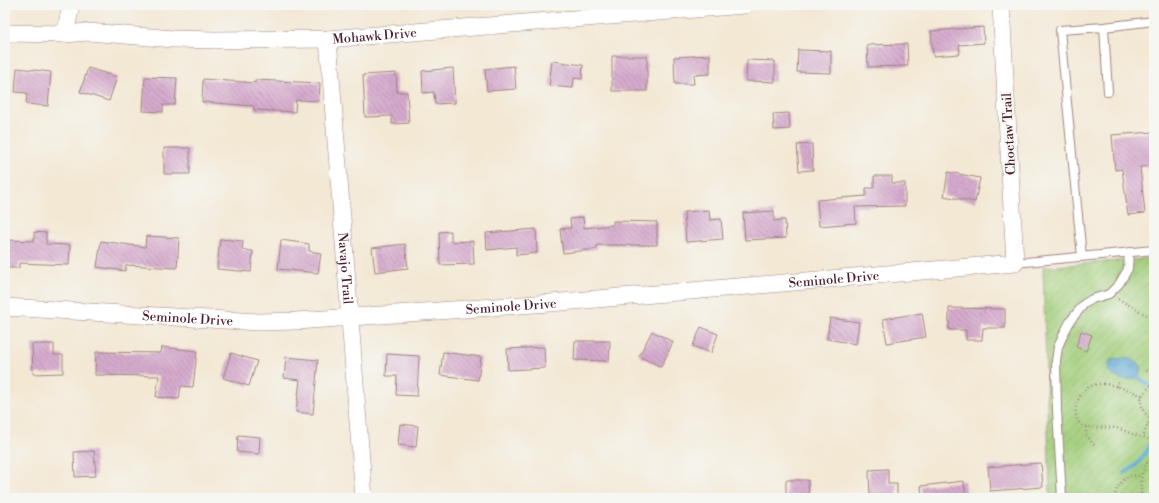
<svg xmlns="http://www.w3.org/2000/svg" width="1159" height="503" viewBox="0 0 1159 503" font-family="'Libre Bodoni',serif">
  <defs>
    <pattern id="garden-furrows" width="10" height="10" patternUnits="userSpaceOnUse"><rect width="10" height="10" fill="#a1cd79"/><path d="M-1 1l2-2M0 10L10 0M9 11l2-2" fill="none" stroke="#8cb069"/></pattern>
    <pattern id="water-waves" width="16" height="10" patternUnits="userSpaceOnUse"><rect width="16" height="10" fill="#57a5d1"/><path d="M0 5q4-4 8 0t8 0" fill="none" stroke="#4a86aa"/></pattern>
    <pattern id="building-back-hatch" width="6" height="6" patternUnits="userSpaceOnUse"><rect width="6" height="6" fill="#d6abce"/><path d="M-1 5l2 2M0 0l6 6M5-1l2 2" fill="none" stroke="#b08ba7"/></pattern>
  </defs>
  <rect width="100%" height="100%" fill="#f6f6f2"/>
  <filter id="ink" filterUnits="userSpaceOnUse"><feTurbulence type="fractalNoise" baseFrequency=".025" numOctaves="2"/><feDisplacementMap in="SourceGraphic" scale="8" xChannelSelector="R" yChannelSelector="G"/><feConvolveMatrix kernelMatrix="1 2 1 2 8 2 1 2 1" color-interpolation-filters="sRGB"/></filter>
  <filter id="wash" filterUnits="userSpaceOnUse"><feTurbulence type="fractalNoise" baseFrequency=".012" numOctaves="4" result="noise"/><feDisplacementMap in="SourceGraphic" scale="16" xChannelSelector="R" yChannelSelector="G"/><feGaussianBlur stdDeviation="0.9" result="paint"/><feColorMatrix in="noise" values="0 0 0 0 0 0 0 0 0 0 0 0 0 0 0 0 0 1.4 0 .05"/><feComposite in="paint" operator="in"/></filter>
  <g filter="url(#wash)">
    <rect width="100%" height="100%" fill="#f3e8d4"/>
    <path fill="url(#garden-furrows)" stroke="#767652" d="M1154 258V498H1050L1043 267Z"/>
    <path fill="url(#water-waves)" stroke="#50627e" d="M1126 358 1133 360 1141 366C1147 389 1095 380 1111 360L1114 359Z"/>
    <g fill="none" stroke-linecap="round" stroke-linejoin="round">
      <path stroke="#57a5d1" stroke-width="4" d="M1137 377 1153 387
        M1124 473C1139 467 1147 451 1154 437"/>
    </g>
    <g id="blocks">
      <path fill="url(#building-back-hatch)" d="M983 27 984 43 959 45 960 54 933 56 931 31Z
        M907 44 908 66 868 67 867 45Z
        M798 50 831 51V73L797 72Z
        M710 55V74L693 75 694 84H675L674 57Z
        M612 56H647V91H612Z
        M747 60 775 61V82L746 81Z
        M552 61 583 65 582 79 574 78 573 88 549 86Z
        M514 66 516 89 487 91 485 69Z
        M17 68 51 72 48 106 26 104 27 93 15 92Z
        M88 68 117 77 109 101 80 92Z
        M453 68 455 103 435 104 434 92 423 93 422 71Z
        M396 73 397 92H407L409 123 392 124V116L365 117 363 75Z
        M145 77 177 78 175 105H163V112L143 111Z
        M203 79 255 83V80L320 83 319 101 296 100 295 112 254 110V106L202 102Z
        M789 113 790 129 774 130 773 114Z
        M1154 132V166L1140 167 1145 213 1128 215 1122 169 1115 170 1112 135Z
        M812 144 813 170 799 171 797 145Z
        M164 148H190V174H164Z
        M948 172 980 178 975 202 944 196Z
        M874 176H892V183H905V206L855 207 856 223 819 226 817 200 866 196V188H874Z
        M709 210 710 220 721 219 723 239 686 242 684 212Z
        M774 211V221L785 220 786 238 745 240 743 213Z
        M583 217 584 228 613 225V221L657 222V245H597V249L563 253 560 229 571 228 570 219Z
        M536 229 537 253 516 255V247L487 250 486 233Z
        M451 231V242L473 241 474 264 440 265 439 232Z
        M34 232 46 233V244L70 245 69 265 19 263V268H5V240L34 241Z
        M146 236 179 238 177 268 126 265 125 271 97 267 101 241 145 247Z
        M220 239 243 241 242 250 253 251 251 272 217 269Z
        M281 240 309 244V251L321 253 318 273 278 269Z
        M405 244 408 268 375 272 372 248Z
        M949 308 1005 309V328H983L982 340H966V330H949Z
        M922 313 926 337 887 343 883 319Z
        M830 318 859 322 856 344 827 339Z
        M701 327 718 334 711 353 693 346Z
        M652 331 673 342 661 367 639 356Z
        M1081 331 1092 335 1086 351 1076 347Z
        M575 341H610L609 361 574 360Z
        M32 344H54V355H63V373L33 374Z
        M162 347 197 351 193 387 181 386 179 399 156 397 159 376 95 375 96 352 161 353Z
        M544 347 545 368 508 370 507 349Z
        M443 352 481 357 478 380 440 375Z
        M231 353 257 361 249 386 223 378Z
        M387 354 419 356 417 396 396 395 397 376H386Z
        M286 357 318 360 313 414 296 412 300 380 284 378Z
        M400 424 418 426 416 447 398 445Z
        M238 435 260 437 259 454 237 452Z
        M94 451 96 476 75 477 74 452Z
        M1041 463 1043 487 990 491 988 467Z
        M888 469V484H897V498H870L869 470Z
        M786 480H808L809 498H786Z
        M964 481 966 498H922L921 486Z"/>
    </g>
  </g>
  <g filter="url(#ink)">
    <use href="#blocks" fill-opacity="0" stroke="#9e8480" stroke-width="1"/>
    <g fill="none" stroke-linecap="round" stroke-linejoin="round">
      <defs>
        <path id="lane" d="M1104 27 1154 21
          M1082 257 1060 30 1104 27 1108 92
          M1015 263 1154 250
          M1062 498 1057 410 1056 361 1058 347 1064 333 1071 320 1084 304 1092 299 1109 294 1119 284 1128 269 1129 252"/>
        <g id="street">
          <path id="s1" d="M5 33 65 34 88 32 174 39 215 40 328 39 744 5"/>
          <path d="M65 34 71 5"/>
          <path id="s2" d="M328 39 364 498"/>
          <path id="s3" d="M5 307 259 322 296 321 550 303 1015 263 1001 5"/>
        </g>
      </defs>
      <use href="#lane" stroke="#9e8480" stroke-width="10"/>
      <use href="#street" stroke="#9e8480" stroke-width="18"/>
      <path stroke="#9e8480" stroke-width="2.5" stroke-dasharray="1 3" stroke-linecap="butt" d="M1118 299 1154 319
        M1146 371 1154 372
        M1154 383C1150 386 1146 390 1143 394 1137 403 1146 417 1154 421
        M1116 387 1119 380
        M1142 396C1121 386 1085 372 1077 403 1075 411 1075 418 1080 424 1091 430 1104 426 1116 428 1125 430 1134 436 1143 437
        M1150 419 1143 437 1154 441
        M1086 427V435L1095 446
        M1115 498C1116 484 1126 473 1141 476
        M1142 498C1139 481 1141 467 1154 455"/>
      <use href="#lane" stroke="#fff" stroke-width="8"/>
      <use href="#street" stroke="#fff" stroke-width="17"/>
    </g>
  </g>
  <g text-anchor="middle" stroke-width="4" stroke-linejoin="round" paint-order="stroke">
    <g font-size="13" fill="#4a1f2b" stroke="#f6f6f2">
      <text dy="5" stroke="none"><textPath href="#s1" startOffset="370">Mohawk Drive</textPath></text>
      <text transform="translate(1008 134) rotate(-93)" y="5">Choctaw Trail</text>
      <text dy="5" stroke="none"><textPath href="#s2" startOffset="230">Navajo Trail</textPath></text>
      <text dy="5" stroke="none"><textPath href="#s3" startOffset="831">Seminole Drive</textPath></text>
      <text dy="5" stroke="none"><textPath href="#s3" startOffset="507">Seminole Drive</textPath></text>
      <text dy="5" stroke="none"><textPath href="#s3" startOffset="183">Seminole Drive</textPath></text>
    </g>
  </g>
  <rect width="1159" height="503" fill="none" stroke="#f6f6f2" stroke-width="20"/>
</svg>
